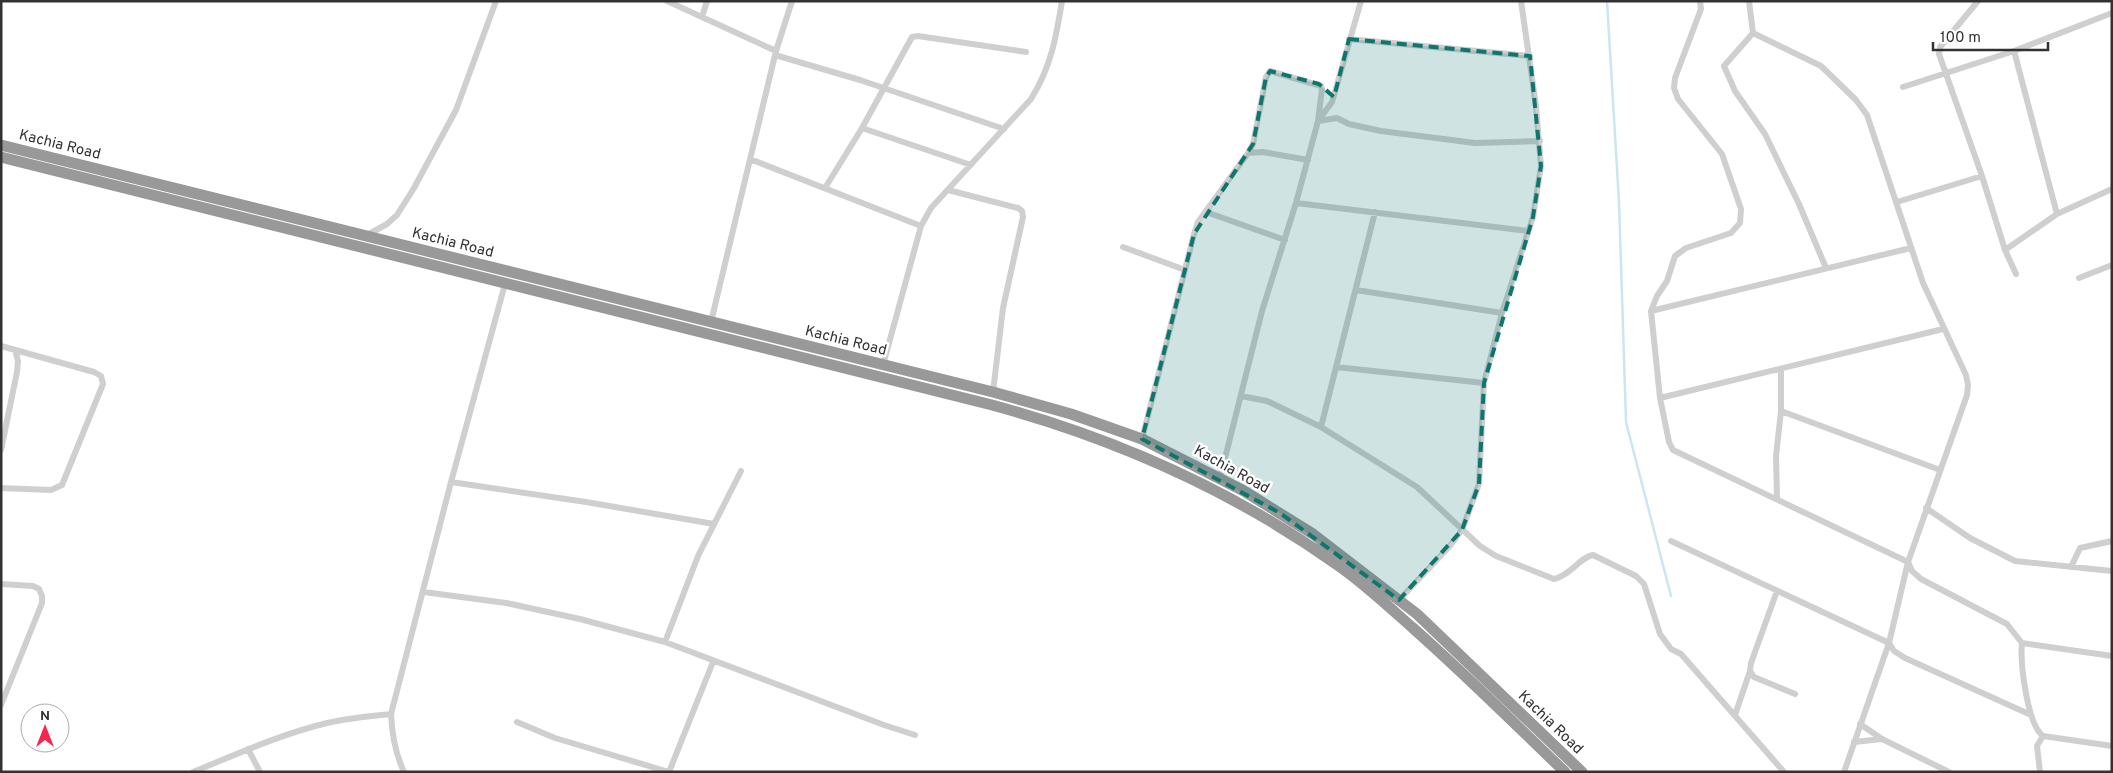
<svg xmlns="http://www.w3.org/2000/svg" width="2113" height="773" viewBox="0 0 2113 773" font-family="Overpass,sans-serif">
  <rect width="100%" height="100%" fill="#fff"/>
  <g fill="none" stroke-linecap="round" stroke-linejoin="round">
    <path stroke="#cbe6f0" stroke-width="2.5" d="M1607 1 1619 202 1626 422 1671 596"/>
    <path stroke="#cfcfcf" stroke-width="6" d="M667 1 776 51
      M1700 1 1701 9 1675 78 1674 88 1678 99 1722 154 1741 209 1740 223 1731 233 1686 248 1675 256 1667 281 1657 296 1651 311 1660 398 1669 442 1673 450 1908 562 1912 571 1921 579 2007 624 2022 643 2112 656
      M1749 1 1753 33 1821 66 1856 100 1867 115 1923 283 1966 375 1968 385 1967 395 1908 562 1889 643 1844 772
      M1978 1 1940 47 1939 54 1982 176 2005 250 2016 274
      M702 17 707 1
      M1753 33 1724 66 1735 91 1765 134 1799 204 1826 268
      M1349 39 1530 56
      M2014 51 2057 214 2112 189
      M775 55 860 80 1004 129
      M1903 87 2014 51 2112 13
      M862 128 971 165
      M1248 153 1253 144 1266 77 1270 71 1321 86 1322 89 1318 121 1337 118 1349 124 1381 131 1475 143 1540 141
      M750 159 921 226
      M825 188 862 128 912 37 918 36 1026 52
      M948 190 1018 208 1022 211 1023 217 1003 308 993 392
      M1897 202 1982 176
      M1296 203 1528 231
      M1206 212 1285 240
      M367 235 387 224 397 215 414 188 456 110 496 1
      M1123 247 1185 270
      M2005 250 2057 214
      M2079 278 2112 265
      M1356 290 1502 313
      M1651 311 1911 248
      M711 322 776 51 792 1
      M1 346 94 372 101 376 103 384 62 485 51 490 1 488
      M883 365 921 226 931 208 1031 99C1051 67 1056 38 1062 1
      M1336 367 1484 383
      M1241 396 1267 401 1321 427 1417 487 1480 546 1496 556 1554 579C1571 575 1580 557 1593 555L1636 576 1644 584 1660 634 1671 649 1681 654 1784 772
      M1660 398 1943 329
      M1781 411 1940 470
      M1321 427 1375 212
      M1142 439 1194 234 1198 222 1248 153 1263 152 1308 160
      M1 450 17 372 18 361 15 350
      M1220 478 1262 311 1296 203 1318 121 1332 102 1361 1
      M451 482 586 502 714 524
      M1777 498 1776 456 1781 411V370
      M1926 508 1970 538 2015 561 2112 571
      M1671 541 1889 643 1894 651 1905 658 2031 715
      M2071 567 2080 548 2112 541
      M1 584 33 586 39 589 42 596V603L1 705
      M424 592 506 603 580 619 665 642 884 725 915 735
      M1399 600 1449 547 1462 530 1479 484 1484 383 1502 313 1533 217 1541 166 1536 106 1521 1
      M665 642 698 556 741 471
      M2022 643C2020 662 2027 724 2043 736L2112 746
      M1750 671 1754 677 1795 694
      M1735 715 1750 671 1751 663 1777 591
      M517 722 555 738 669 772 713 662
      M1860 724 1882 739 1949 772
      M1854 742 1882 739
      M248 749 260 772
      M193 772C237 754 281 734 327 723 348 718 370 716 391 714
      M404 772C395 753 392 735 391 714L451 482 505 284
      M2040 772 2037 746 2043 736"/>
    <path stroke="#999" stroke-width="11" d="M1 145 993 392 1071 414 1142 439 1244 491 1313 534 1417 614 1582 772
      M1 157 992 405C1117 439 1234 491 1339 566 1366 585 1390 608 1414 629 1466 675 1515 724 1565 772"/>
  </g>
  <path fill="#0f766e" fill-opacity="0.2" stroke="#0f766e" stroke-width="4" stroke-dasharray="10 6" stroke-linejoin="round" d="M1349 39 1530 56 1541 166 1533 217 1484 383 1479 484 1462 530 1399 600 1280 513 1142 439 1194 234 1253 144 1266 77 1270 71 1319 84 1334 97Z"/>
  <g text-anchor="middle" stroke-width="5" stroke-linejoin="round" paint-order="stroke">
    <g font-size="15" fill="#323232" stroke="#fff">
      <text transform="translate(60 144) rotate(14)" y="5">Kachia Road</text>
      <text transform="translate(453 242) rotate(14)" y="5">Kachia Road</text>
      <text transform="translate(846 340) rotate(14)" y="5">Kachia Road</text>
      <text transform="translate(1232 469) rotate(29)" y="5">Kachia Road</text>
      <text transform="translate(1551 722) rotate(44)" y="5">Kachia Road</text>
    </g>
  </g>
  <rect width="2113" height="773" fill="none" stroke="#323232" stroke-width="5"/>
  <g transform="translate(45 728)"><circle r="24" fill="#ffffff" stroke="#adadad"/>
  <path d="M0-4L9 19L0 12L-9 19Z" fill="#f6274e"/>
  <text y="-8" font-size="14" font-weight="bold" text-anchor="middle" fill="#323232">N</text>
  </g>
  <path d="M1933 42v8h115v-8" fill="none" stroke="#323232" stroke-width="2.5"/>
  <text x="1940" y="42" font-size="15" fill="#323232" stroke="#ffffff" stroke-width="4" paint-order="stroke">100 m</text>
</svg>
